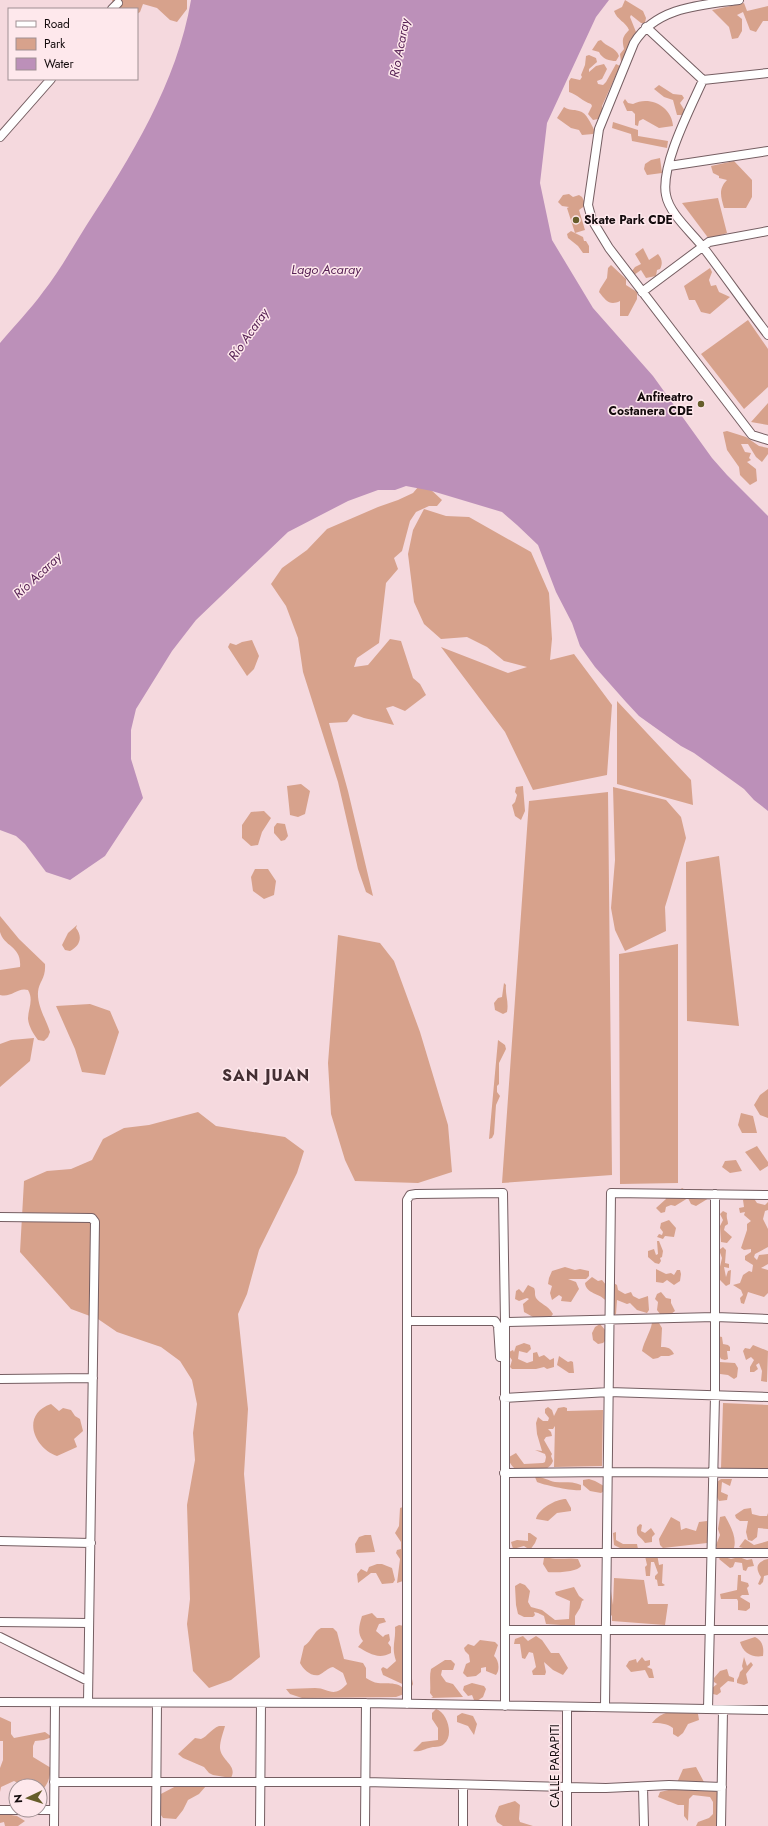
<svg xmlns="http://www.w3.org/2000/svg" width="768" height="1826" viewBox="0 0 768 1826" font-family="Jost,sans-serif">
  <rect width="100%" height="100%" fill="#f5d9de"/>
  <path fill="#d7a28c" d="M112 0H187V9L177 22 170 20 157 8 143 4 140 12 137 14V9H119L120 6 113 3Z
    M625 0 643 11 646 18 645 23H641L631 15 630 17 636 32 630 40 629 49 621 62 620 54 624 49C622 40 622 37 629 30 626 22 617 20 614 11L622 7Z
    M744 3 747 11 768 6V21H763L756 32 750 30 743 12 737 15 742 19V31L738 38 732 39 729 27 712 10Z
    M601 40C606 47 616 47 619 56L616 61C610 61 602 59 599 52L592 50 598 41Z
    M589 55 596 58 597 62 589 69V72L596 66 604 64 607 69 602 79 597 81 598 84 603 85 606 82 616 64 620 66 602 106V116L598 119 593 120 588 114 592 106 591 104C582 101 578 95 569 92V81L571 78 580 80 582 77 581 75 585 65 586 56Z
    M659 85 673 94 682 95 684 98 680 103 685 111 683 115H677L673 100 664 97 654 89Z
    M625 99 628 103 633 104C650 95 672 107 673 126L659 128 643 119 639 121 638 126 635 125V114L632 111H627L623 102Z
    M564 107C570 111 573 109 579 111 587 112 591 125 595 131L593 134 582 135 579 130 571 128 557 118Z
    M613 122 638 130V136L668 141 667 148 632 141 631 134 612 128Z
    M660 158 662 173 647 175 644 169 645 164 651 160Z
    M734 161 752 180V197L746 208H724C721 197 718 189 727 180L719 178V176L713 173 711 166Z
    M569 194 573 197 579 195 582 197 586 205 579 210 585 230 575 233 583 237 584 241H586L589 246V253H583L578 246 568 238 567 234 571 231 575 233 567 208 569 207 562 206 558 202 563 195Z
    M718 198 727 233 709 239 682 203Z
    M643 248 649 260 658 254C662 259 663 263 660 269L657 270 656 276 646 278 641 270 634 275 632 271 635 267 641 264 635 254Z
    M611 265 626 279V285L637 292V299L628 316H620V301C610 306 606 301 599 292L600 289 607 278 608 268Z
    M710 268 712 272 709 280 711 286 716 285 719 292 730 297 710 314 701 312 695 300H689L684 286Z
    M748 320 768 349V387L744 409 701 354Z
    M768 403V425L751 422Z
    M727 431 746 437 759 446 768 448V454L762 462 756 457 748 444H741L745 452 751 453 749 458 751 460 747 462 756 469 757 481 750 485 740 475 739 467 727 450 723 432Z
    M419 486 429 488 442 500 437 506H429L416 512 410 521 402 551 394 558 398 569 386 583 379 643 357 658 354 667 368 665 390 639 401 641 413 678 420 684 426 695 405 711 393 706 386 708 394 725 364 718 353 714 347 722 329 723 348 791 373 896 366 892 358 869 338 782 303 672 298 638 286 606 271 584 282 568 307 550 327 529 378 507 398 500 413 493Z
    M424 509 446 516 469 517 531 552 549 593 552 639 550 660 574 654 612 705 607 775 533 790 505 732 441 647 508 673 527 667 504 661 487 647 467 637 441 639 424 624 414 602 408 554 413 530Z
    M252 640 259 656 254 669 247 676 228 647 230 643 236 645 242 642Z
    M617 701 691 780 693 805 617 784Z
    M301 784 310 791 305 814 298 817 290 815 287 786Z
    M523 786 525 811 521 820 515 816 512 805 515 802 517 795 515 792 516 787Z
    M613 787 666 800 681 817 686 838 665 907 666 931 625 951 615 930 611 908 615 860Z
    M608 792 612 1175 502 1183 529 801Z
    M264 811 271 818 262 832 258 845 251 846 242 838V825L251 812Z
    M277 823 285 824 288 836 285 840 281 841 274 833V827Z
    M719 856 739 1026 687 1021 686 862Z
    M255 869H268L276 881 274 895 264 899 253 891 251 877Z
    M0 916 19 939 45 964C46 979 39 981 38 992 37 1006 46 1019 50 1032L48 1037 44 1041 38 1040C33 1033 29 1027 28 1019 28 1009 34 1000 28 990 17 987 12 998 0 995V970L20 967C22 946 4 947 0 932 0 927 0 921 0 916Z
    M77 925 76 928C83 937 80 946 70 951L65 950 62 945 68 933Z
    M338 935 380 943 394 961 420 1032 448 1125 452 1172 418 1183 355 1181 345 1160 331 1114 328 1063Z
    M678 944V1183L620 1184 619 954Z
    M504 983 506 985C505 995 509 1002 507 1012L503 1014 495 1010 494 1003 498 998 502 997Z
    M90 1004 110 1011 119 1032 105 1075 82 1072 75 1049 56 1006Z
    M34 1038 30 1061 0 1087V1044L11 1040Z
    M498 1040 505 1045 506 1049 499 1063V1084L497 1086V1092L500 1096 496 1105 494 1134 492 1138 489 1139Z
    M768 1089V1118L760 1115 754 1105 760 1095Z
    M198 1112 216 1126 285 1137 304 1151 297 1173 259 1250 247 1294 238 1314 248 1409 244 1474 260 1657 231 1680 209 1688 193 1671 187 1624 190 1599 187 1505 195 1460 193 1433 197 1404 192 1380 180 1361 161 1347 117 1332 98 1319 71 1309 20 1252 24 1181 47 1171 71 1169 92 1160 103 1139 124 1128 149 1125Z
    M741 1113 753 1116 757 1133H742L738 1125Z
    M757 1146 768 1162V1166L760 1171 745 1152Z
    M736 1160 742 1171 730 1173 722 1167 725 1161Z
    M682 1188 687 1191 701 1189 711 1194 709 1198 696 1206 691 1204 688 1198 675 1206 671 1205 666 1207 665 1212 661 1213 656 1208 666 1199 664 1195 678 1192Z
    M747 1197H753L757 1203 765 1205 768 1202V1210L765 1211 763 1219 768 1229V1247L755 1254 754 1257 757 1260 759 1255 768 1254V1264L761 1268 768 1270V1293L764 1297 748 1292 744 1304 741 1303 740 1298 743 1295 741 1290 733 1285 740 1283 743 1275 749 1271 752 1272 753 1265 745 1260V1256L751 1252V1249L744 1250 741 1248 747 1230V1224L751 1221 744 1215 745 1212 740 1213 739 1208 744 1207 743 1200Z
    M723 1211 727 1213C726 1218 728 1220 728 1224L725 1226 724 1230 732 1237 727 1243 721 1242 720 1226 723 1220 720 1214Z
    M669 1220 676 1228 674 1237 665 1236 663 1239 657 1237 659 1234 662 1235 663 1232 660 1228 661 1223Z
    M657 1241H659L663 1251 662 1257 660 1258 661 1261 659 1264 655 1263 648 1257V1251L654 1249 656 1255 658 1254Z
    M723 1247 726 1250 725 1263 729 1264V1268L724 1267 726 1277 728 1271 731 1270 730 1284 726 1286 720 1280 719 1271 722 1258 719 1250Z
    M565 1267 575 1270 580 1269 589 1271V1276L586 1279H568L576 1282 579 1289 571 1302 561 1301 562 1297 559 1295 552 1300 550 1293 552 1286 548 1284 549 1278 552 1271Z
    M656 1269 666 1274 671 1273 674 1275 677 1270H680L681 1274 680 1281 674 1285 667 1280 663 1283 656 1282Z
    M592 1277 598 1281 602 1280 607 1286 612 1282 617 1285 618 1290 625 1294 631 1292 633 1296 639 1299 648 1296 649 1310 647 1313 637 1310 630 1303 627 1304 617 1300 616 1314 612 1316C610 1312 609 1304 606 1301 600 1293 586 1294 585 1283Z
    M528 1285 534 1288C536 1292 534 1294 536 1298 540 1304 548 1305 553 1314L550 1318 533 1317 524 1312 523 1304 529 1299 527 1298 519 1301 515 1299 516 1291 519 1289 523 1293Z
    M661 1292 666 1298 671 1299V1303L675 1311 671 1314H660L657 1310 658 1302 655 1299 657 1294Z
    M652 1323H659L662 1328 661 1347C668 1347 671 1348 674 1354L669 1356H661L658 1358 653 1359 642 1351C644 1341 650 1333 652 1323Z
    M600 1324 606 1331 607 1339 603 1343 598 1344 593 1340 592 1333 595 1327Z
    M717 1336 722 1337 723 1344 728 1345 730 1347V1351H727L728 1359 725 1360 721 1359 718 1353Z
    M524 1343 530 1345 531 1349 527 1353 519 1351 518 1359 527 1363 533 1361V1353L537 1352 539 1357 544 1355 550 1360 554 1358V1367L547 1369 544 1367 536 1369H512L510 1367 512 1360 509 1356V1352L513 1350 514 1352 516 1346Z
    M753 1345 768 1351 767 1382 761 1381 762 1371 759 1363 756 1365 758 1369 754 1372H750V1367L754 1360 751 1357 746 1360 743 1351 745 1348 750 1349Z
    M559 1356 568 1362 571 1361 573 1362 574 1373H569L557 1365Z
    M719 1362 735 1363 738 1368 737 1377 734 1379 728 1375 720 1374 718 1365Z
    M723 1403 768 1405V1468H721Z
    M51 1404 59 1411 63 1408 71 1410 75 1416 80 1419 83 1431 74 1439 77 1447 57 1456C33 1448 21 1414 51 1404Z
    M548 1407 552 1410 554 1416 558 1408 564 1407 567 1408V1411L603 1410 602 1466 554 1467 555 1426 553 1429H548L551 1432 552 1436 546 1437 544 1440 552 1454 551 1456 553 1461C548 1475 527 1470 516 1470 512 1466 508 1462 509 1457L516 1453 524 1464 543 1463 545 1462 546 1457 545 1454 535 1450 542 1451 537 1434 536 1423 538 1417 543 1421H548L549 1418 545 1413V1409Z
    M535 1477C542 1476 548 1481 555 1482 564 1483 572 1481 581 1485V1490C577 1492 543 1485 537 1482Z
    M589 1479 595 1481 604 1486V1491L601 1493 590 1491 583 1485V1480Z
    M721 1479H732L730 1486 722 1482 721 1492 728 1495 727 1500 719 1501 716 1495 717 1482Z
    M566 1499 571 1508V1511L557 1513 548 1521 536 1519C538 1509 556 1499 566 1499Z
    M403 1507V1566L405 1575 403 1581 397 1583 400 1559 396 1553 397 1550 401 1549V1542L395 1533 399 1526 400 1508Z
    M751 1508 752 1514 760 1516H767L768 1513V1529L758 1528 757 1537 752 1541 748 1540 746 1532 748 1521H740L736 1518 735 1515 744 1509Z
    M725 1516C730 1525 737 1537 734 1548H717L716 1545 720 1535 718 1529 720 1517Z
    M671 1517 680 1522 681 1530 686 1528 696 1531 699 1522 707 1521V1543L663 1548 660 1545 659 1539Z
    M640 1524 642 1525 641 1531 645 1533 651 1528 655 1534 652 1537V1542L645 1543C640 1535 636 1538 637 1527Z
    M616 1532V1540L623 1544H637L638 1549 624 1550 614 1545 613 1533Z
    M528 1533H530L537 1538 535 1543 530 1550 524 1546 513 1549 511 1542 517 1540 528 1541Z
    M365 1535H371L375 1552 356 1553 355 1544 359 1537Z
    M745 1539 754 1545 768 1541V1550H751L739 1547Z
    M657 1554 659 1565 663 1564 662 1583 665 1585 663 1586H658L657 1580 655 1579V1576L658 1573 654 1562H651L650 1576H646L645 1567 647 1565 645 1556 647 1555 650 1557Z
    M721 1556 731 1559 739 1557 747 1560 752 1559 754 1566 748 1567 746 1571 743 1570 742 1563 735 1562 733 1567 730 1568 719 1559Z
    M547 1557C557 1561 568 1557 578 1559L581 1566C578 1572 555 1573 548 1572L543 1564 544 1558Z
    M768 1559V1575L764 1576 763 1582 760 1585 758 1584 761 1577C754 1567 758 1561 768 1559Z
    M377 1564H382L392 1568 395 1580 393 1583 382 1584 376 1573H371L358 1583 357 1574 361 1569 367 1572 369 1567Z
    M738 1575H741V1581L748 1583 749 1586 747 1588 749 1595H742L740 1597 750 1603V1608L746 1611 738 1610V1601L737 1599H721L720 1594 737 1590Z
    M614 1578 644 1580 648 1604H668L665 1625 612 1621V1616L608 1612V1590L611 1591 613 1605Z
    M520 1583 525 1585 530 1591 528 1602 531 1607 542 1610 555 1620 569 1619 570 1601 556 1595 555 1592 574 1587 579 1596 584 1600 582 1601 580 1608 575 1616V1628L561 1625 546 1624 544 1616 538 1613 534 1612 535 1615 533 1617H524L518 1614 516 1605 515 1586Z
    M372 1613 377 1618H384L386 1622 379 1624 376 1631 383 1637 385 1635 389 1634 390 1640 388 1643 391 1647V1653C378 1660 369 1653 358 1647L363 1641C357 1633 359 1626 362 1616Z
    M399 1625 404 1626 406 1672 411 1674 413 1684 411 1688 383 1675 381 1669 383 1667 387 1669 396 1661C391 1646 396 1641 395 1627Z
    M321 1628H333L337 1632 344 1659 363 1663 366 1668V1678C370 1680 374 1683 378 1683 390 1684 400 1681 407 1693L396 1697 302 1698 290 1694 286 1689C296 1689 305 1688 315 1688 329 1688 333 1699 347 1684L343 1673 333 1667C327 1668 324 1673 319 1675 311 1677 303 1669 300 1663L304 1646C312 1641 313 1632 321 1628Z
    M523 1636 528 1641 536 1636 542 1640 551 1653H559L568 1668 563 1675 553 1670 544 1662 546 1672 545 1675H533L532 1671 536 1667 533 1653 529 1652 525 1659 522 1658 520 1644H514L515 1639Z
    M755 1637C763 1641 764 1648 763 1656 752 1658 743 1653 740 1642Z
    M480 1640 495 1642 498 1645 494 1656C499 1660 500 1670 496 1675L486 1671V1667L481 1668V1672L476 1676 467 1677 463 1673 466 1664 470 1662 469 1655 465 1651 464 1648 468 1644 474 1646Z
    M642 1657 645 1661 650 1660V1665L647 1667 652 1669 654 1678H649L645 1670 631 1672 626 1666 629 1661 636 1659 637 1663Z
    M744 1657 747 1666 751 1662 753 1665 746 1674 748 1683 744 1685 737 1683V1680L739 1676 740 1672 743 1669 742 1666Z
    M445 1660H451L455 1664 453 1670H442L441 1675 446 1682 453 1684 463 1697 431 1698 433 1697 430 1693C431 1685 429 1677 431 1669Z
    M727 1669 729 1676 734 1678V1682L728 1681 720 1688 721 1692 717 1695 713 1694 711 1689 717 1684 714 1682V1678L720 1671Z
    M472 1683 484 1686 486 1689 483 1697 477 1701 474 1700 472 1695 468 1696 463 1690 464 1686Z
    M436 1709C448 1713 454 1736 444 1744 440 1748 434 1746 429 1748 422 1750 420 1752 413 1751L422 1742 438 1740V1728L432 1719V1713Z
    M688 1710H694L698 1714 699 1720 688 1724 683 1733 678 1737 673 1734V1728C666 1723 660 1723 652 1723 663 1710 672 1712 688 1710Z
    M462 1713 473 1716 477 1724 474 1735 468 1726 457 1722V1716Z
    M0 1717 11 1722V1734L14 1738 45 1732 52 1737 44 1740 35 1741 33 1746V1757L51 1768C50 1776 48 1787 40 1791V1786H24L14 1781 1 1787 0 1792V1768L3 1760V1741H0Z
    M219 1726H225C223 1733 220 1741 220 1748 221 1761 238 1765 231 1778L213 1775 209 1773 204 1767 183 1758 178 1754 195 1738 201 1739C208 1736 211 1729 219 1726Z
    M696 1767 704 1782 720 1791 719 1826H696L698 1822 709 1818 713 1814V1802L710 1797 693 1795 689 1799 688 1821 684 1816V1805H678L658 1797 660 1792 677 1788 676 1785 683 1769Z
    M183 1780 206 1786 199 1794 188 1800 183 1810 176 1819 163 1818 156 1808 157 1796 180 1784Z
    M515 1801 520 1805 519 1819 520 1822 533 1826H503L497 1822 495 1816 499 1806Z
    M0 1813 17 1816 25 1821 18 1826H5L4 1822 0 1823Z"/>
  <path fill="#bc90b9" d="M191 0H609L596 17 547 123 540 183 552 240 593 308 653 376 712 458 727 475 768 516V811L754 800 744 789 694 753 681 746 639 716 626 702 595 667 580 646 572 623 556 592 538 545 517 525 502 512 432 491 406 486 395 490H378L348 501 288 532 196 620 172 651 136 709 131 730V759L143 798 105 856 70 880 46 872 25 844 16 836 0 830V343C14 326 30 310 43 292 59 272 72 248 86 226 131 157 177 83 191 0Z"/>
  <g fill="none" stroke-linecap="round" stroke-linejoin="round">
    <defs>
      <path id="minor" d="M739 0C701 5 656 7 634 43L599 129 588 205 592 220 609 248 752 435 768 440
        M112 9 118 3
        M646 27 703 80 768 73
        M703 80C691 107 660 166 666 195 669 213 691 232 703 247 725 276 746 306 768 335
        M0 137 51 79
        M669 166 768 151
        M642 292 709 242 768 231
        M0 1217 92 1218 95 1222 88 1702
        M407 1321H495L498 1326 500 1357
        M505 1322 715 1317 768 1319
        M0 1379 93 1378
        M504 1398 609 1392 768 1397
        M504 1473 608 1472 768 1473
        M0 1541 91 1543
        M505 1553H768
        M0 1622 89 1623
        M505 1630H768
        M0 1637 88 1681
        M0 1702 366 1703 768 1710
        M407 1704V1200L410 1195 416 1194 503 1193 505 1322V1706
        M605 1707 611 1193 768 1195
        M708 1709 715 1396V1194
        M54 1782H365L606 1788 669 1785 722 1787
        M643 1787 644 1826
        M0 1810H54
        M54 1826 55 1703
        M156 1826 157 1703
        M260 1826 261 1703
        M365 1826 366 1703
        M463 1826V1786
        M567 1826V1707
        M721 1826 723 1710"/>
    </defs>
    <use href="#minor" stroke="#755e62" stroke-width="10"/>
    <use href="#minor" stroke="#fff" stroke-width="8"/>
  </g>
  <g fill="#665d2a" stroke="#fee8ec" stroke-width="1.5">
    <circle cx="576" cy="220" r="4"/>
    <circle cx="701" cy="404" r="4"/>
  </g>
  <g text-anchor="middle" stroke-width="3" stroke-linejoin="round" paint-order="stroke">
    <g font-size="12" font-weight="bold" fill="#140b0d" stroke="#fee8ec" text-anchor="start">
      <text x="584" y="224">Skate Park CDE</text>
      <text x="693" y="401" text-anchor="end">Anfiteatro<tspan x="693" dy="14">Costanera CDE</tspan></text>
    </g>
    <g font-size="12" fill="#140b0d" stroke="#fee8ec">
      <text transform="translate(555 1766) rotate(-90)" y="4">CALLE PARAPITI</text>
    </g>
    <g font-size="13" font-style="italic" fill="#572255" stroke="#fee8ec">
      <text transform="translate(399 48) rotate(-79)" y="5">Río Acaray</text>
      <text x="326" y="274">Lago Acaray</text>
      <text transform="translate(248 334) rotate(-55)" y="5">Río Acaray</text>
      <text transform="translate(37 575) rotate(-43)" y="5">Río Acaray</text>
    </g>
    <g font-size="16" font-weight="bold" letter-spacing="1" fill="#442f33" stroke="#fee8ec">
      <text x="266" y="1081">SAN JUAN</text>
    </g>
  </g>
  <rect x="8" y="8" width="130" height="72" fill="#fee8ec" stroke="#a09093"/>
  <rect x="16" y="21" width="20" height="6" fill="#ffffff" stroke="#a09093"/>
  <text x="44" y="28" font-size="12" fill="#140b0d">Road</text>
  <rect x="16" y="38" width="20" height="12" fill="#d7a28c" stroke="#a09093"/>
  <text x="44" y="48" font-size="12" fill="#140b0d">Park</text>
  <rect x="16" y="58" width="20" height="12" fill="#bc90b9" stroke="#a09093"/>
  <text x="44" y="68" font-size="12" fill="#140b0d">Water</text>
  <g transform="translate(28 1798) rotate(266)"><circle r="19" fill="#fee8ec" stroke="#a09093"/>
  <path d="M0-3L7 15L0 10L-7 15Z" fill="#665d2a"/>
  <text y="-6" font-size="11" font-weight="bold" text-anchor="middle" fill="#140b0d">N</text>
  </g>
</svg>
